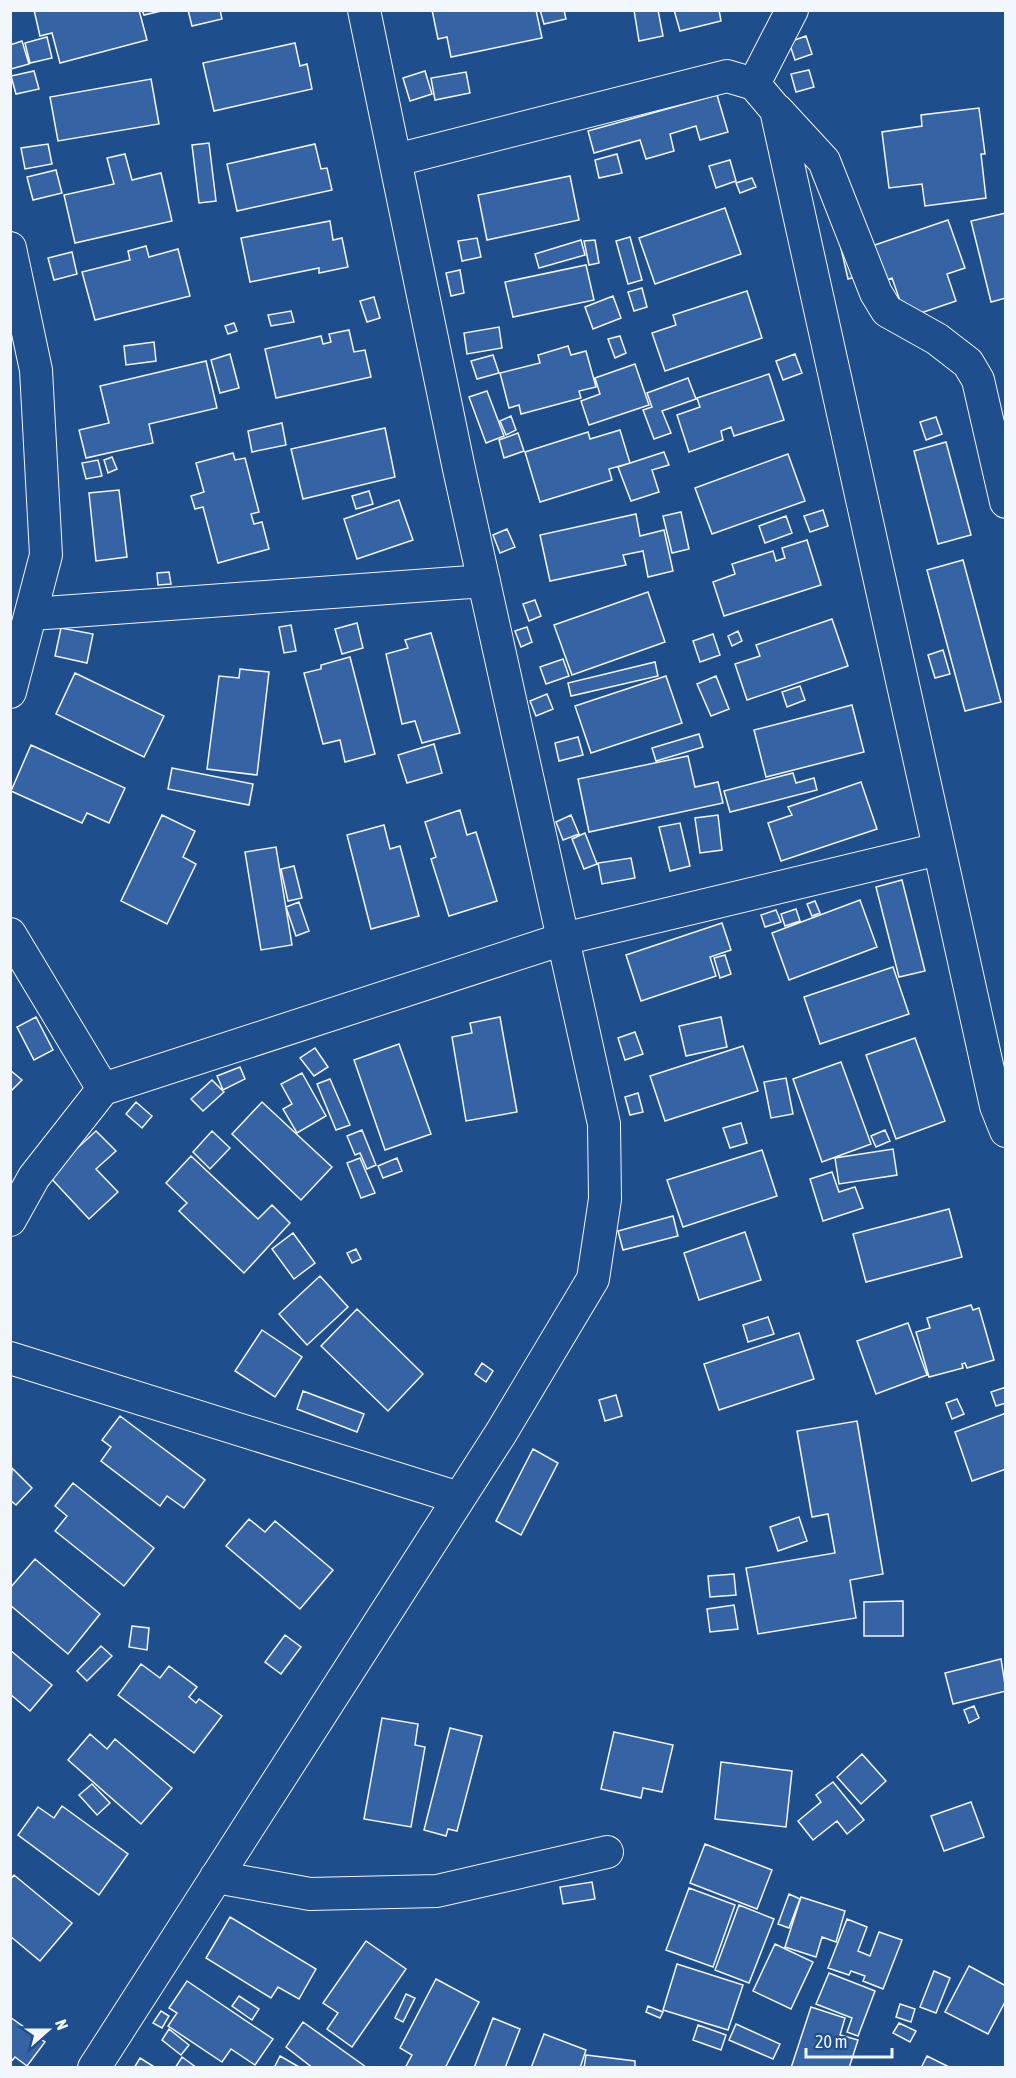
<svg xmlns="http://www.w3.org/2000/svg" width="1016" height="2078" viewBox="0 0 1016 2078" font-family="'Asap Condensed',sans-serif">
  <rect width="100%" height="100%" fill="#1f4e8c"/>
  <path fill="#3563a3" stroke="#f2f6ff" stroke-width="1.5" d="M34 10H139L147 40 60 63 52 33 40 36Z
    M142 10H160L161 11 144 15Z
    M188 10H220L222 19 192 26Z
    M432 10H536L542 38 451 57 447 37 438 39Z
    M540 10H564L566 19 544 24Z
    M634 10H658L663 36 639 41Z
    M674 10H719L721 21 680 31Z
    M806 36 812 54 795 60 789 42Z
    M47 37 52 58 30 63 25 43Z
    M22 41 29 64 11 69 10 45Z
    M295 43 300 66 307 64 312 89 214 111 203 63Z
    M809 70 814 87 796 92 791 74Z
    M34 71 39 89 16 94 11 76Z
    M425 71 432 94 410 101 403 78Z
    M466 72 470 93 435 100 431 78Z
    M151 79 159 124 58 141 50 97Z
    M717 95 728 132 700 140 696 126 670 134 674 151 646 159 640 140 594 153 588 131Z
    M979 108 985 154H981L986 198 925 206 922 184 889 188 882 132 922 126 921 115Z
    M209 143 216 201 199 203 192 145Z
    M48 144 52 164 25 169 21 148Z
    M315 144 321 169 327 168 332 190 237 211 227 164Z
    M125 154 132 180 161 173 172 221 75 243 64 195 114 184 107 158Z
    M617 154 622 173 599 178 595 160Z
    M730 160 736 181 716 188 709 166Z
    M56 170 62 193 33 200 27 177Z
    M570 176 579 220 487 240 478 195Z
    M752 178 756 187 740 193 736 183Z
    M725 208 741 254 655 284 639 238Z
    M1006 213V298L991 302 971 221Z
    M948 220 965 268 947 274 956 301 906 318 892 278 884 281 872 246Z
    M330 221 333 240 342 238 348 267 319 273V268L250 282 241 238Z
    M630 237 642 280 628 284 616 241Z
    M477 238 481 257 462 261 458 241Z
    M581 240 585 255 539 268 535 254Z
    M595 240 599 263 589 265 584 241Z
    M840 244 862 275 848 279Z
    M146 246 149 257 178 249 190 296 95 320 82 272 130 260 128 251Z
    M72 252 77 274 54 280 48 258Z
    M586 265 594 300 513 317 505 282Z
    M460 270 464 293 451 296 446 273Z
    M642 288 647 307 634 311 628 292Z
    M747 291 762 338 665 371 652 333 676 325 673 315Z
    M613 296 621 318 593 329 585 307Z
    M374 297 380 318 367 322 360 301Z
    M291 311 294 322 271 326 268 315Z
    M234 323 237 331 228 334 225 326Z
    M499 327 502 348 467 354 464 333Z
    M349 330 354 352 365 350 371 377 276 398 265 349 321 336 323 344 331 342 329 334Z
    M620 336 626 353 615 358 608 339Z
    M154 342 156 361 126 365 124 346Z
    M568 346 571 355 586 351 596 387 579 391 581 398 521 414 519 405 509 408 500 373 540 363 538 355Z
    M230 354 239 388 220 393 211 360Z
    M795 354 802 373 783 380 776 361Z
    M493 355 499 373 477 379 471 361Z
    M206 361 217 408 149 424 153 443 86 458 79 430 109 423 100 386Z
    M635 364 649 405 589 425 581 401 600 394 595 378Z
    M769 374 784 420 734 436 731 427 721 431 723 440 689 452 677 415 700 407 697 398Z
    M688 378 696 399 662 411 671 433 654 439 643 410 652 407 647 393Z
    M487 391 504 436 486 443 469 397Z
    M511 416 516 430 506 435 500 421Z
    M936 417 942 434 926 440 920 422Z
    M282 423 286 445 252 452 248 431Z
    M385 428 395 477 303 499 291 449Z
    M620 430 630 463 609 469 612 480 540 502 525 452 588 432 590 439Z
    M518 433 524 451 504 458 499 440Z
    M946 442 971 535 938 544 914 451Z
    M664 452 669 465 652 470 659 492 631 501 618 467Z
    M233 453 235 460 245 458 259 512 251 514 254 524 262 522 269 549 218 563 203 507 195 509 191 496 204 492 196 463Z
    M788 454 805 501 712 534 695 488Z
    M112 457 117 469 108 473 104 460Z
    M98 460 102 476 86 479 82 463Z
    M119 490 127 557 96 561 89 493Z
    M369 491 373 504 356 509 352 496Z
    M399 500 413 540 357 559 344 519Z
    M823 510 828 526 810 532 804 516Z
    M681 512 689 549 672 553 663 516Z
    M636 514 640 536 664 530 673 571 648 577 643 551 623 555 626 565 550 581 540 535Z
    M786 516 792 533 765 543 759 526Z
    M507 529 515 547 500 553 493 535Z
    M807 540 821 585 724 616 713 582 735 574 732 564 773 551 776 561 785 558 782 548Z
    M963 560 1001 702 965 711 927 570Z
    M169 572 171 584 158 585 157 573Z
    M648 592 665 642 572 675 554 625Z
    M535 600 541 616 529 621 523 604Z
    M832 619 848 666 747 700 735 664 760 656 756 645Z
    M357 623 363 648 342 654 335 629Z
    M291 625 296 651 284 653 279 627Z
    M527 627 532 642 521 647 515 631Z
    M61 628 93 634 87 663 55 656Z
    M738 631 742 641 732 646 728 636Z
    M431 633 460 733 422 743 415 721 402 724 386 654 408 648 405 640Z
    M713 634 720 655 700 662 693 641Z
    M943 650 950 674 935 678 928 655Z
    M350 657 375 754 345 762 340 740 323 744 304 673 321 669V665Z
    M563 659 569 676 546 684 540 667Z
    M655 662 658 676 571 696 568 683Z
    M240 669 269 672 257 775 207 769 219 676 239 678Z
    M75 673 164 716 144 757 56 714Z
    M666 676 682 723 591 753 575 706Z
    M716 676 729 709 711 716 697 684Z
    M800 686 805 700 787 707 782 692Z
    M547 694 553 709 536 716 530 701Z
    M852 705 864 752 766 777 754 730Z
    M699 734 703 747 656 761 652 748Z
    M578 737 583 755 559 761 555 743Z
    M434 744 442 773 407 783 398 755Z
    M31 745 125 788 109 823 87 813 82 823 11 791Z
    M688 756 695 787 718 782 723 803 589 832 578 779Z
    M172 768 253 784 249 805 168 789Z
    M793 773 796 783 814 778 817 790 730 812 724 791Z
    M861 782 877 829 781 861 768 823 792 815 788 807Z
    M460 810 467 835 476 832 497 901 449 916 431 859 436 857 425 822Z
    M162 815 195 831 183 857 196 864 167 924 121 901Z
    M571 815 579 834 563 840 556 822Z
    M718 815 722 850 700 853 695 818Z
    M680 823 690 866 670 871 659 827Z
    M384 825 390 849 400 846 419 916 371 929 347 835Z
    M585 833 597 864 584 869 572 839Z
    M276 847 292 945 261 950 245 852Z
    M631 858 635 878 602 884 598 863Z
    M294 866 302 898 288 901 281 869Z
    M902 880 925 971 899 977 876 887Z
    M860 900 877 947 789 980 772 933Z
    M815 901 820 913 812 916 807 904Z
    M299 902 309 931 296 936 286 907Z
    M796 909 800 921 785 926 781 914Z
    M776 910 781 922 765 927 761 915Z
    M722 923 731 950 710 957 716 976 641 1001 626 955Z
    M725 955 731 974 720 978 714 958Z
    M893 967 909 1014 820 1044 804 997Z
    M36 1017 53 1050 34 1060 17 1027Z
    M500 1017 517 1112 466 1121 452 1037 472 1033 470 1023Z
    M721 1017 727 1047 686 1056 679 1026Z
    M635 1032 643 1054 625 1060 618 1038Z
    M915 1038 945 1121 896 1139 866 1055Z
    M399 1044 431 1134 385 1150 354 1060Z
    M743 1046 758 1091 665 1121 650 1076Z
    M315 1048 328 1067 314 1076 300 1058Z
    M841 1062 871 1144 822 1162 793 1079Z
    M240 1067 245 1079 223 1090 217 1076Z
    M10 1070 22 1080 10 1092Z
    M302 1073 326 1116 297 1133 283 1109 292 1104 281 1084Z
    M786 1078 793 1114 771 1118 764 1082Z
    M330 1079 350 1125 336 1130 317 1084Z
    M212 1080 224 1092 203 1111 191 1099Z
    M638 1093 643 1112 630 1115 625 1097Z
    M136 1102 152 1116 142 1128 126 1114Z
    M262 1102 332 1167 301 1200 232 1134Z
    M741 1123 747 1143 730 1148 723 1128Z
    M362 1130 376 1165 367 1169 360 1153 355 1155 347 1136Z
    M885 1130 890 1141 876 1147 871 1136Z
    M96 1131 116 1151 96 1169 118 1192 89 1219 48 1175Z
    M212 1131 230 1148 210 1169 193 1152Z
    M893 1149 897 1175 839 1184 835 1158Z
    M762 1150 777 1196 683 1227 667 1180Z
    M191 1156 258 1219 272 1205 290 1223 244 1273 179 1211 187 1203 166 1183Z
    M360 1158 375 1193 361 1198 347 1163Z
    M397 1158 402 1171 383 1178 378 1166Z
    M832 1172 839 1192 855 1187 863 1208 823 1221 810 1179Z
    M949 1209 962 1257 866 1282 853 1234Z
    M673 1216 678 1236 623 1250 618 1231Z
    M745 1232 761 1280 699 1300 684 1253Z
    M293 1233 315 1263 294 1279 272 1249Z
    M356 1249 361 1259 352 1263 347 1253Z
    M320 1276 348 1307 307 1345 279 1314Z
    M971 1305 973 1310 979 1308 994 1360 967 1368 965 1363 962 1364 963 1368 929 1377 916 1332 930 1328 927 1318Z
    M357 1309 423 1374 388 1411 321 1346Z
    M768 1317 774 1334 748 1342 743 1325Z
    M908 1323 927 1375 876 1394 857 1341Z
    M262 1330 302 1357 275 1397 235 1371Z
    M799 1333 814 1379 719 1410 704 1364Z
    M482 1363 493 1371 486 1382 475 1374Z
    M1006 1387V1403L996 1406 991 1392Z
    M303 1391 364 1414 357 1432 297 1409Z
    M616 1395 622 1416 605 1421 599 1400Z
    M957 1399 964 1414 952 1419 946 1403Z
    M1006 1413V1469L972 1481 955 1432Z
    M120 1416 205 1480 184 1508 167 1496 160 1506 101 1461 111 1447 102 1440Z
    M857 1421 883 1574 850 1580 856 1618 758 1634 746 1568 835 1553 828 1514 812 1517 797 1431Z
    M533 1449 558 1463 521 1535 496 1521Z
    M12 1468 32 1488 16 1505 10 1500Z
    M73 1483 154 1548 124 1586 55 1531 67 1516 55 1506Z
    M799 1517 807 1541 778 1551 770 1527Z
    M249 1519 265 1532 275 1521 333 1570 300 1609 226 1546Z
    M35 1559 100 1614 68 1654 10 1605V1588Z
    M734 1574 736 1595 710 1597 708 1576Z
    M903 1601V1636H864V1602Z
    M734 1605 738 1629 710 1632 707 1609Z
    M132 1626 149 1628 147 1650 129 1647Z
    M285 1635 301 1647 281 1674 265 1662Z
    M101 1646 112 1656 87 1681 77 1671Z
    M10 1650 52 1685 30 1711 10 1694Z
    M1001 1659 1006 1691 953 1704 945 1673Z
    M141 1664 160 1678 169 1666 197 1687 189 1697 196 1703 199 1699 222 1716 194 1753 118 1695Z
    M974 1706 979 1718 969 1723 964 1710Z
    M382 1718 418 1724 415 1745 425 1747 411 1827 364 1819Z
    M450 1728 482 1736 457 1831 448 1829 446 1836 424 1830Z
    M614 1732 673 1745 662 1792 643 1788 641 1798 601 1789Z
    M90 1734 107 1749 115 1739 172 1788 141 1824 68 1760Z
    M862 1754 886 1781 861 1804 837 1777Z
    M721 1762 792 1771 786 1827 715 1819Z
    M833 1782 864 1820 847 1834 837 1821 813 1840 798 1821 821 1802 816 1795Z
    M92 1784 110 1803 97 1815 79 1795Z
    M971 1802 984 1837 944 1851 931 1816Z
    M62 1806 128 1854 99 1895 18 1835 38 1807 54 1818Z
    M705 1844 772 1870 757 1909 690 1883Z
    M14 1875 72 1923 40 1961 10 1936V1880Z
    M592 1882 595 1899 563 1904 560 1887Z
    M689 1888 735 1905 713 1967 666 1950Z
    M789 1894 800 1899 789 1928 778 1924Z
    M801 1897 845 1911 836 1942 822 1937 816 1957 785 1947Z
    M739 1905 774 1919 749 1983 715 1970Z
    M230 1917 316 1969 299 1999 278 1987 271 1998 206 1958Z
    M847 1919 867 1927 858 1951 870 1956 879 1932 902 1940 883 1989 863 1981 865 1976 851 1971 849 1975 828 1968Z
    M366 1941 406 1969 352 2047 327 2029 338 2013 323 2003Z
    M775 1944 813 1962 791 2009 753 1991Z
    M677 1964 743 1985 728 2030 663 2010Z
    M969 1966 1006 1986V2000L988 2034 945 2012Z
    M934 1971 950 1978 936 2013 920 2007Z
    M829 1973 875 1991 858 2036 847 2032 852 2018 816 2004Z
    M436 1979 479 2002 445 2068H405L412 2055 400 2048Z
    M187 1981 273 2039 255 2065 231 2049 222 2062 168 2026 177 2013 169 2008Z
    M406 1994 415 1998 403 2022 395 2018Z
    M239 1996 259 2009 252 2020 232 2006Z
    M900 2004 915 2009 911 2022 896 2017Z
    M648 2006 663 2012 660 2018 646 2012Z
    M811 2007 845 2018 840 2035 858 2040 849 2068H791Z
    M161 2011 169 2016 162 2028 153 2023Z
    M10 2017 45 2042 27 2066 15 2057 10 2063Z
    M493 2018 520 2029 505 2068H474Z
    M303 2022 366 2067 365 2068H313L286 2047Z
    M899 2023 916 2031 910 2042 893 2033Z
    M736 2024 780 2044 773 2059 729 2040Z
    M698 2025 726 2035 721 2050 693 2040Z
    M169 2029 189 2045 181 2055 162 2040Z
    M544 2034 586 2050 580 2068H531Z
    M586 2055 635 2061V2068H584Z
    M280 2056 301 2068H274Z
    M927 2056 951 2068H921Z
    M182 2057 197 2068H175Z
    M140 2058 156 2068H134Z"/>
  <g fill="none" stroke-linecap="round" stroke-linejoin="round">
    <defs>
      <path id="minor" d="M754 84 792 10
        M777 110 824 161 876 293 887 311 937 339 968 363 978 380 1006 502
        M396 160 727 76 754 84 776 110 996 1106 1006 1131
        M10 248 36 370 46 555 10 692
        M32 614 484 581
        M10 934 103 1089
        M10 1220 34 1177 103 1089 563 939 939 849
        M10 1358 459 1498
        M216 1877 310 1894 437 1891 607 1852
        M94 2068 501 1433 593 1279 605 1199 604 1124 459 469 364 10"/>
    </defs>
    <use href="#minor" stroke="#f2f6ff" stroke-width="34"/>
    <use href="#minor" stroke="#1f4e8c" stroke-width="32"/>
  </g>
  <rect width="1016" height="2078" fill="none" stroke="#f2f6ff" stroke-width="24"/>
  <g transform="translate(48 2030) rotate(69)" stroke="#1f4e8c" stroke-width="4.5" paint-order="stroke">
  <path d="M0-4.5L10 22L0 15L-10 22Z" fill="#f2f6ff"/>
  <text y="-9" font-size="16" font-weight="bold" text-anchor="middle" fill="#f2f6ff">N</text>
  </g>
  <path d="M806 2048v9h86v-9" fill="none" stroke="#f2f6ff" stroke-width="3"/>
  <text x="815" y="2048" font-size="18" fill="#f2f6ff" stroke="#1f4e8c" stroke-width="4.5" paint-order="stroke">20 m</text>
</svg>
